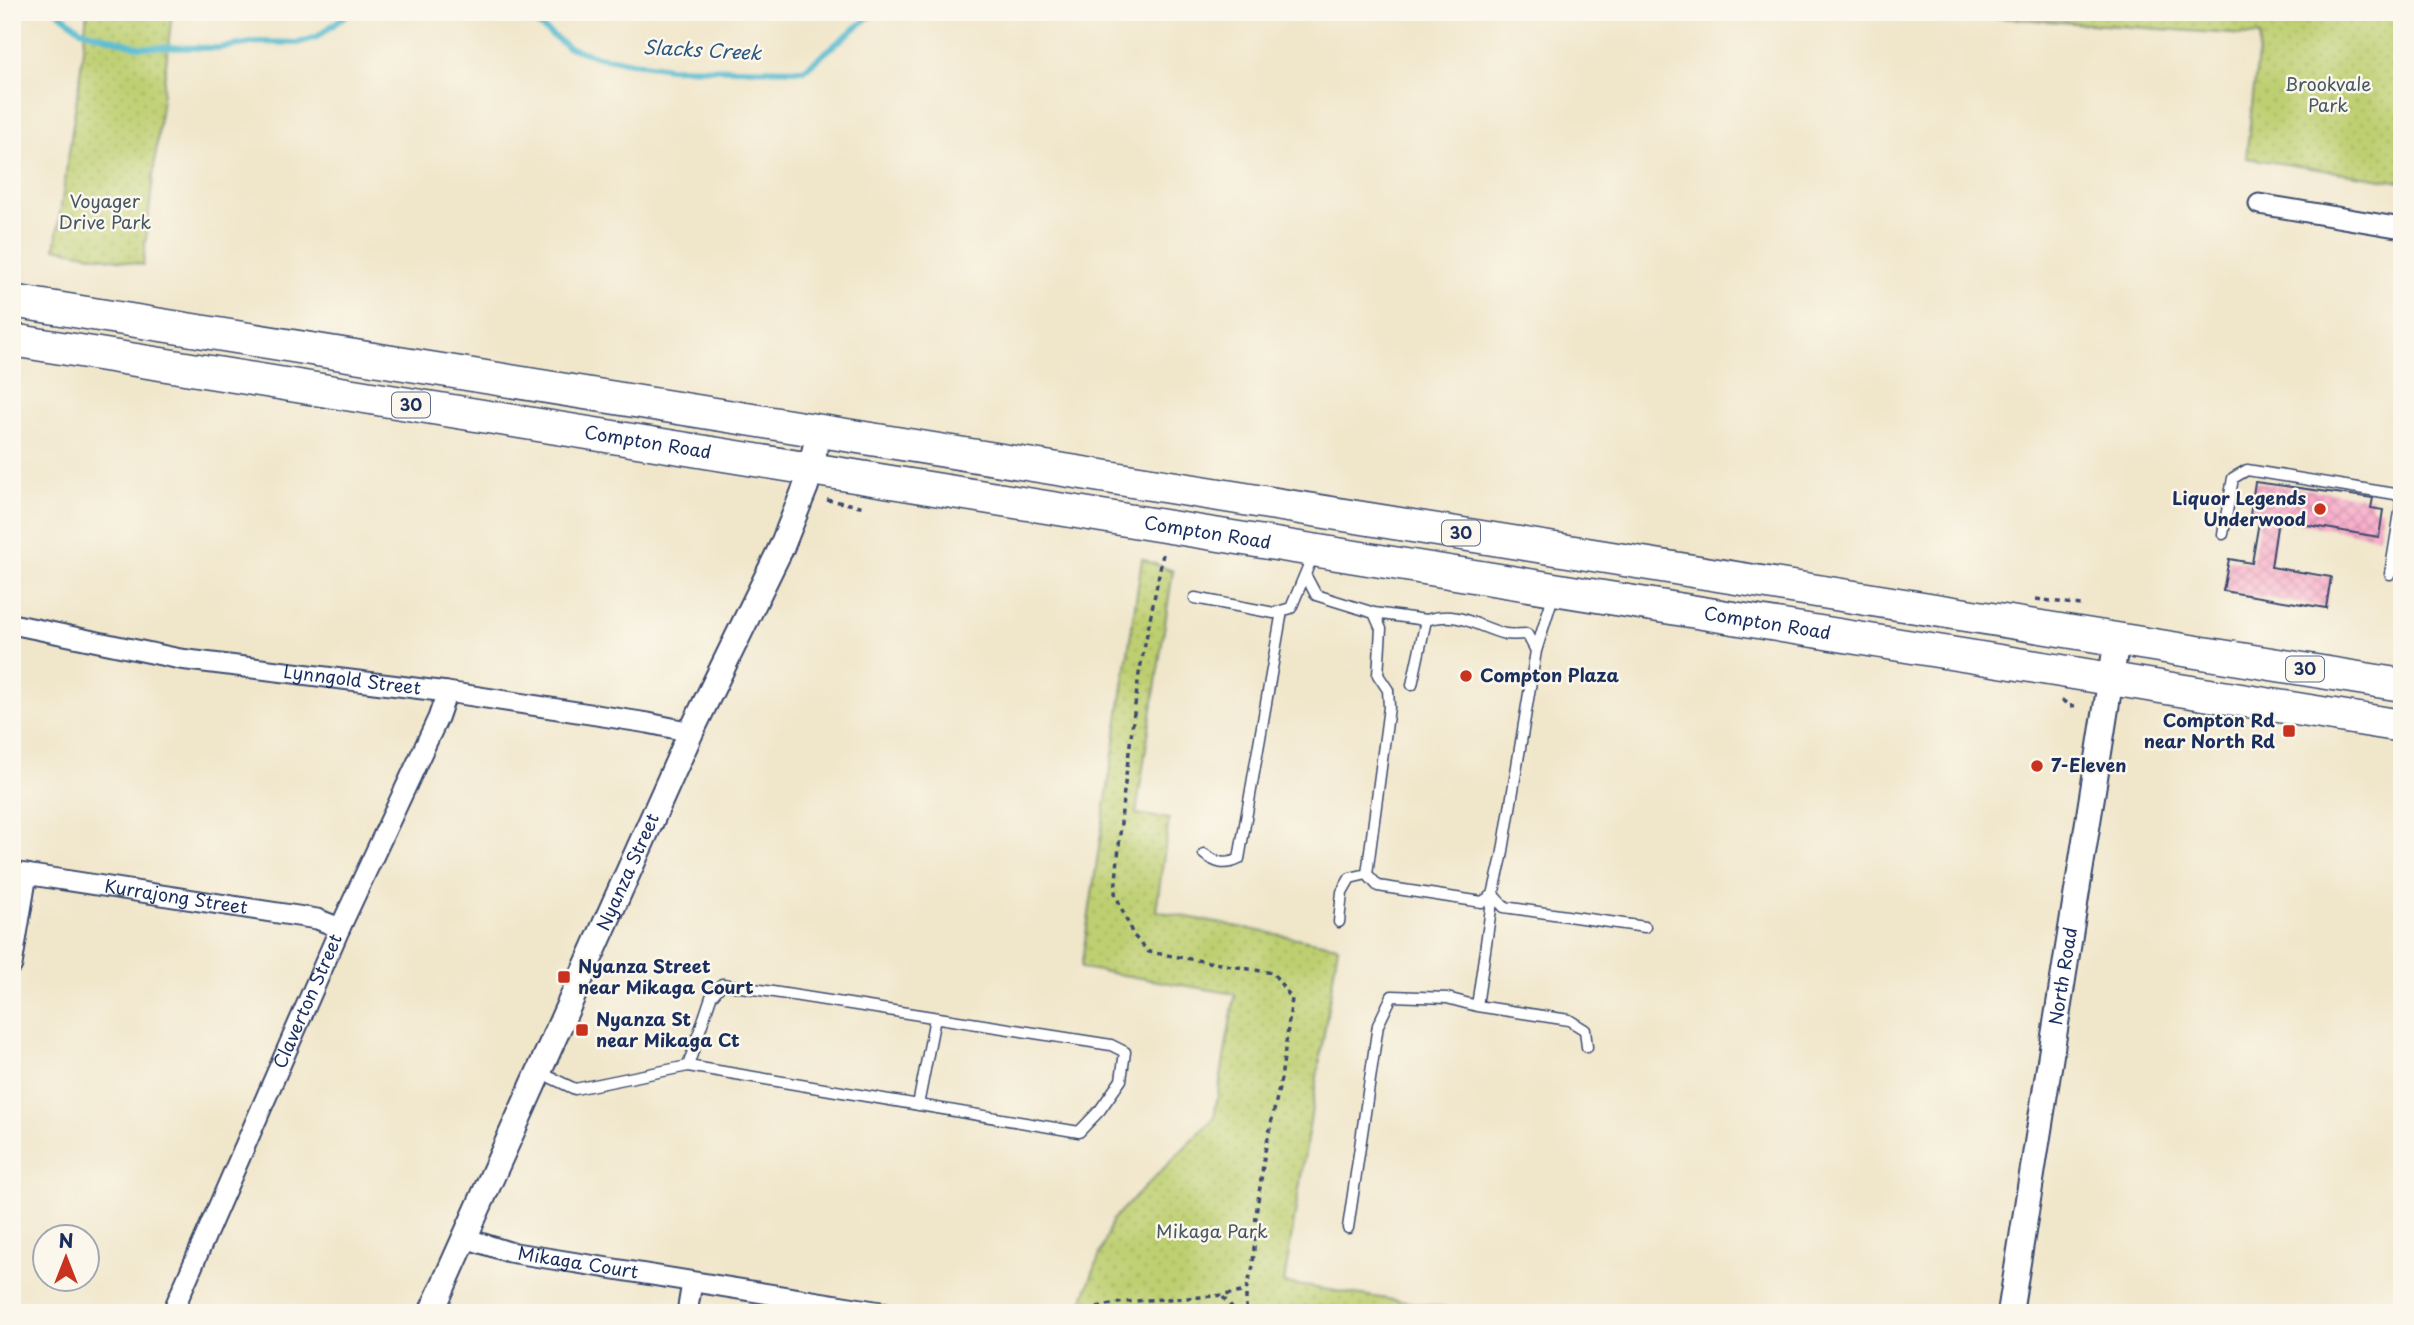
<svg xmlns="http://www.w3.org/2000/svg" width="2414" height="1325" viewBox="0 0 2414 1325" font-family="'Playpen Sans',sans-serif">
  <defs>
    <pattern id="park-dots" width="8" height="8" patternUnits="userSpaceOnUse" patternTransform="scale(1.75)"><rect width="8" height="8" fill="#becf71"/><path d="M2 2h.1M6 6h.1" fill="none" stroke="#a3b264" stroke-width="1.8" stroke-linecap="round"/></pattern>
    <pattern id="building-cross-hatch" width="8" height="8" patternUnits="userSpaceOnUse" patternTransform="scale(1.75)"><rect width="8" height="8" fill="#f9a3c6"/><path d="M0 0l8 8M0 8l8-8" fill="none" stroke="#c985a4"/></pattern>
  </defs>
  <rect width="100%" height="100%" fill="#fbf7ec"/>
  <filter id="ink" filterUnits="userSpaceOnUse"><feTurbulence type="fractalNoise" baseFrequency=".0143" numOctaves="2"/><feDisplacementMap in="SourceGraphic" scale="14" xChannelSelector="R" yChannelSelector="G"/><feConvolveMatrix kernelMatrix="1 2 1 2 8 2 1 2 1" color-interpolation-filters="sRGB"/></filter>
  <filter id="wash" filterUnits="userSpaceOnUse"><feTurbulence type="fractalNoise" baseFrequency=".00686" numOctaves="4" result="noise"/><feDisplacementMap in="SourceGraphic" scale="28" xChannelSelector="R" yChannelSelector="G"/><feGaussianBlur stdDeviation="1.57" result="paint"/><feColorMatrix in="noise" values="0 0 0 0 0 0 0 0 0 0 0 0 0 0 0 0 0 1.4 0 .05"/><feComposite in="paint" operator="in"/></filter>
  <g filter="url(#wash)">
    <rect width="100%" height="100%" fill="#f0e6ca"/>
    <path fill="url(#park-dots)" stroke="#6c7f68" stroke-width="2" d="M87 12H172L143 265 55 248 80 76Z
      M1917 12H2402V182L2246 158 2260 36Z
      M1142 559 1173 571 1136 814 1169 819 1156 911 1338 946 1284 1283 1478 1313H1078L1113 1219 1214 1118 1235 994 1081 968Z"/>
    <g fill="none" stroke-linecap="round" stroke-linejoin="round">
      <path stroke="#51b9cf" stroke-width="6" d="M58 12 81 30 139 47 219 48 258 42 298 43 317 37 350 12
        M521 12 568 47 598 57 669 68 804 70 875 12"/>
    </g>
    <g id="blocks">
      <path fill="url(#building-cross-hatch)" d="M2255 482 2373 498 2371 508 2383 510 2379 537 2278 520 2271 567 2331 577 2326 608 2223 591 2229 559 2252 563 2260 516 2250 515Z"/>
    </g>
  </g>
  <g filter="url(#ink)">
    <use href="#blocks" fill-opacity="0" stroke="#3b4a6e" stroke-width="2"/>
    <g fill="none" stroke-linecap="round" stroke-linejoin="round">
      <defs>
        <path id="service" d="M2223 534 2233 478 2247 470 2395 494 2401 498V506L2390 574
          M1306 576 1316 595 1374 613 1381 629 1378 675 1388 690 1389 707 1367 874 1378 886 1482 902 1493 895 1502 857 1536 651 1527 634C1520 634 1512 635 1505 634 1475 626 1459 610 1426 620L1412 685
          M1195 598 1274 613 1291 608 1313 555
          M1374 613 1426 620
          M1536 651 1554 593
          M1204 854C1216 863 1225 866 1239 859L1282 611
          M1493 895 1504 907 1645 927
          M1339 922 1342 892 1350 878 1367 874
          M1477 1006 1569 1020 1585 1030 1587 1047
          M541 1073 575 1089 688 1066 1079 1132 1100 1110 1121 1080 1125 1052 1111 1045 722 984 711 997 688 1066
          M918 1105 935 1018
          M1348 1228 1378 1025 1392 996 1447 998 1477 1006 1493 895"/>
        <g id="minor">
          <path d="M2259 204 2402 228"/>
          <path id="s1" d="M12 624 180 659 447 692 648 723 691 732"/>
          <path id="s2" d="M12 872 317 919 340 928"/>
          <path d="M12 965 27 874"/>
          <path id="s3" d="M465 1238 509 1252 887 1313"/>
          <path id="s4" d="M172 1313 340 928 438 718 447 692"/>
          <path d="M687 1313 692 1283"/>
        </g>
        <g id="tertiary">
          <path id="s5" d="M431 1313 691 732 782 546 806 486 819 432"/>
          <path id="s6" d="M2010 1313 2117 639"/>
        </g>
        <g id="primary">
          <path d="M12 301 2402 685"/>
          <path id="s7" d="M12 340 2402 726"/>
        </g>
      </defs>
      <use href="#service" stroke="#3b4a6e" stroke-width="13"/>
      <use href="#minor" stroke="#3b4a6e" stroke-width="23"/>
      <use href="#tertiary" stroke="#3b4a6e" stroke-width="28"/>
      <use href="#primary" stroke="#3b4a6e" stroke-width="35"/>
      <path stroke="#3b4a6e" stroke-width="3.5" stroke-dasharray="5 5" stroke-linecap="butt" d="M827 500 866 507
        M1163 554 1139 674 1123 799 1115 893 1133 935 1149 952 1273 973 1292 999 1281 1079 1265 1151 1256 1215 1253 1266 1246 1291V1313
        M2036 599 2081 605
        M2062 700 2070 706 2079 705
        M1223 1297 1236 1313
        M1090 1313 1093 1308C1144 1295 1196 1302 1246 1291"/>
      <use href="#service" stroke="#fff" stroke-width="10"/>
      <use href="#minor" stroke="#fff" stroke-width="19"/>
      <use href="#tertiary" stroke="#fff" stroke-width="24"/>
      <use href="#primary" stroke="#fff" stroke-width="32"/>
    </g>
  </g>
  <g fill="#c8321e" stroke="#fbf7ec" stroke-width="2.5">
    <circle cx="2320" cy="509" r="7"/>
    <circle cx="1466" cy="676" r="7"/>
    <rect x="2282" y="724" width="14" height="14" rx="3.5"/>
    <circle cx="2037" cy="766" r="7"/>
    <rect x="557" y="970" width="14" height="14" rx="3.5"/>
    <rect x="575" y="1023" width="14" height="14" rx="3.5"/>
  </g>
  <g text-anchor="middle" stroke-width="5" stroke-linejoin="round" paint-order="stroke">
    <g fill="#fbf7ec" stroke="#5e6b89" stroke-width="2">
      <rect x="392" y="392.5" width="38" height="25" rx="5"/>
      <rect x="1442" y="520.5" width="38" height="25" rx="5"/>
      <rect x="2286" y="656.5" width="38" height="25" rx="5"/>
    </g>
    <g font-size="16" font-weight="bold" fill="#1b2f5e">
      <text x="411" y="411">30</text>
      <text x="1461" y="539">30</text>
      <text x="2305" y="675">30</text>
    </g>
    <g font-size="18" fill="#445763" stroke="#fbf7ec">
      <text x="2328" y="91">Brookvale<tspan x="2328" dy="21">Park</tspan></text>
      <text x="105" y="208">Voyager<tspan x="105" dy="21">Drive Park</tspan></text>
      <text x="1212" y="1238">Mikaga Park</text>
    </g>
    <g font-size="18" fill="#1b2f5e" stroke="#fbf7ec">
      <text dy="6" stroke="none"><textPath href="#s7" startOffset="644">Compton Road</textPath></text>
      <text dy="6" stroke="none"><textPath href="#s7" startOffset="1211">Compton Road</textPath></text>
      <text dy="6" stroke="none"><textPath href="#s7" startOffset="1778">Compton Road</textPath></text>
      <text dy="6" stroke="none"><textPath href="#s1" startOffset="345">Lynngold Street</textPath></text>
      <text dy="6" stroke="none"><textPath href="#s5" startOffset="483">Nyanza Street</textPath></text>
      <text dy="6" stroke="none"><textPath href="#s2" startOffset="166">Kurrajong Street</textPath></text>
      <text dy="6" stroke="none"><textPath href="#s6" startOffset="341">North Road</textPath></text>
      <text dy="6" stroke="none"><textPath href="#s4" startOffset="340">Claverton Street</textPath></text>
      <text dy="6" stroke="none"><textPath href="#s3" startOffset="116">Mikaga Court</textPath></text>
    </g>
    <g font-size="18" font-weight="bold" fill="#1b2f5e" stroke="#fbf7ec" text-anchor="start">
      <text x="2306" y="505" text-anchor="end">Liquor Legends<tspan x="2306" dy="21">Underwood</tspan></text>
      <text x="1480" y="682">Compton Plaza</text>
      <text x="2275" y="727" text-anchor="end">Compton Rd<tspan x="2275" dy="21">near North Rd</tspan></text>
      <text x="2051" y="772">7-Eleven</text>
      <text x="578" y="973">Nyanza Street<tspan x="578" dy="21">near Mikaga Court</tspan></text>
      <text x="596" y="1026">Nyanza St<tspan x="596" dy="21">near Mikaga Ct</tspan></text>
    </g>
    <g font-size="19" font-style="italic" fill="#2b5880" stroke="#fbf7ec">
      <text transform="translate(702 50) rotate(3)" y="7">Slacks Creek</text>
    </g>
  </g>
  <rect width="2414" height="1325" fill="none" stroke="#fbf7ec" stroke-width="42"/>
  <g transform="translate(66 1258)"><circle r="33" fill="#fbf7ec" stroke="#a1a7b3" stroke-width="2"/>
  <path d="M0-5L12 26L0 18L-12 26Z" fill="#c8321e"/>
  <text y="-10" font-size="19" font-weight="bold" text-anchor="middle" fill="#1b2f5e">N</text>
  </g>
</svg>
